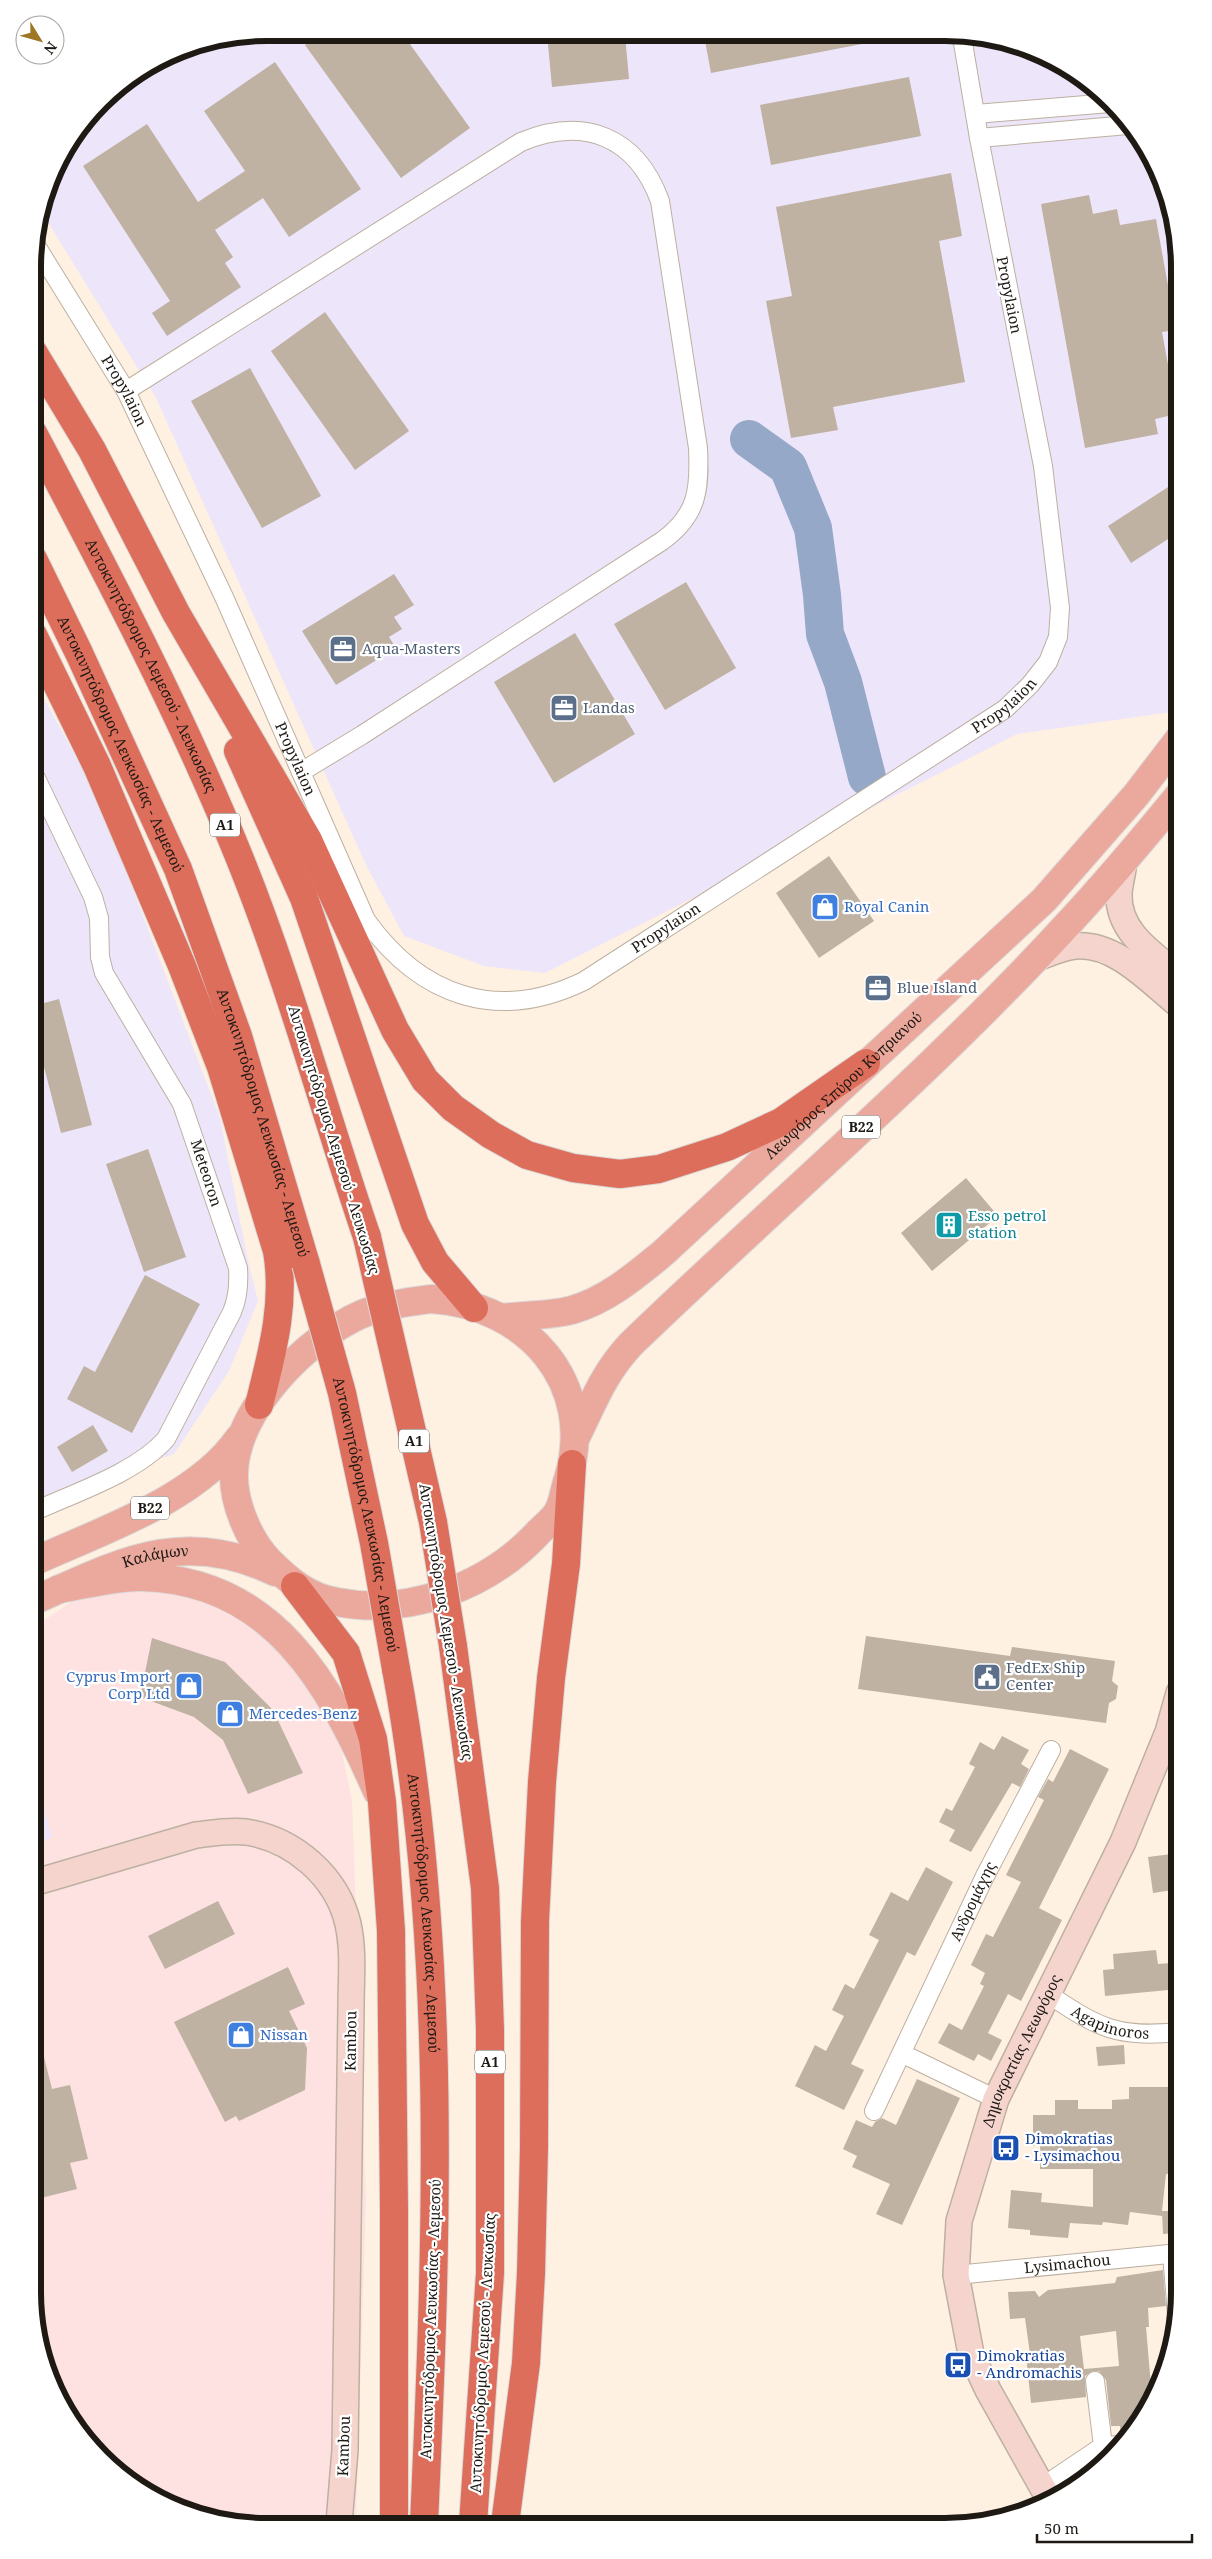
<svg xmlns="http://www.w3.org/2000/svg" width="1212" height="2559" viewBox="0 0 1212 2559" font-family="'Noto Serif',serif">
  <rect width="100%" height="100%" fill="#fff1e1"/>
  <path fill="#fde2e1" d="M90 1589 223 1592 327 1680 352 1801 366 2199 356 2523 222 2522 164 2502 112 2468 72 2422 41 2353 33 2292V1847L52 1837 33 1772V1628Z"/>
  <path fill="#ede5fa" d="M267 33 990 37 1049 57 1100 91 1148 150 1171 206 1179 267V700L1171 712 1017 734 545 973 484 966 404 936 366 865 156 398 43 214 57 164 112 91 178 50Z
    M33 679 97 795 220 1118 247 1256 258 1301 229 1371 174 1454 33 1502Z
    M33 1772 52 1837 33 1847Z"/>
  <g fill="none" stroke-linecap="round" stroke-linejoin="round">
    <path stroke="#96a8c7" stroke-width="38" d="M749 439 788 467 813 528 822 595 825 634 843 682 867 777"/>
  </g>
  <path fill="#bfb2a2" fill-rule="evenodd" d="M322 33H402L470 128 401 178 305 45Z
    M547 34 625 35 629 79 552 87Z
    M704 35 862 36V44L711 73Z
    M275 62 361 189 289 237 263 198 215 230 233 257 225 263 241 287 167 336 152 313 170 301 83 166 147 124 198 202 245 171 204 111Z
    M909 77 921 136 771 165 760 105Z
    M951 173 962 236 939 241 965 382 833 407 838 430 791 438 766 301 792 296 776 207Z
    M1089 195 1093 214 1117 209 1120 225 1156 219 1176 330 1162 332 1177 414 1155 419 1158 434 1085 448 1041 204Z
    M325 312 409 431 355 470 271 351Z
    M250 368 321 496 262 528 191 401Z
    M1179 480V532L1131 563 1108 526Z
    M394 574 414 605 394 617 402 629 389 637 396 648 336 685 302 631Z
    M686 582 736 668 665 710 614 624Z
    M575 633 635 734 554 783 494 682Z
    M829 856 874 921 819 958 776 893Z
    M59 999 92 1125 61 1133 33 1024V1006Z
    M148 1149 186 1257 144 1272 106 1164Z
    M966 1178 998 1216 932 1271 901 1233Z
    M145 1275 200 1304 132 1433 67 1399 84 1366 95 1372Z
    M93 1425 108 1451 72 1472 57 1447Z
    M866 1636 1010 1656 1012 1647 1115 1661 1112 1681 1118 1686 1116 1699 1109 1703 1106 1723 858 1689Z
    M152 1638 225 1662 273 1710 303 1773 248 1794 223 1740 194 1717 140 1697Z
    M1002 1736 1029 1750 1021 1764 1029 1769 1020 1787 1012 1783 971 1852 949 1841 955 1830 939 1822 946 1808 952 1811 975 1767 969 1764 980 1742 994 1750Z
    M1070 1749 1109 1769 1039 1908 1062 1920 1021 2001 1008 1994 988 2033 1002 2040 991 2061 978 2054 974 2061 938 2043 949 2023 962 2030 984 1986 980 1984 985 1973 971 1965 986 1934 993 1937 1021 1882 1006 1875 1044 1800 1038 1797 1048 1779 1053 1782Z
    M1179 1853V1889L1153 1893 1148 1857Z
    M926 1867 953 1882 915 1956 907 1952 851 2064 864 2070 844 2110 795 2086 815 2045 826 2051 844 2016 832 2010 845 1984 854 1989 879 1940 869 1935 891 1892 908 1901Z
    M218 1901 235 1934 165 1969 148 1936Z
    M1156 1950 1158 1964 1171 1963 1172 1971 1179 1970V1989L1105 1996 1103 1970 1114 1969 1113 1954Z
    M288 1967 305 2004 289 2011 307 2048 305 2090 239 2121 236 2116 225 2122 174 2022Z
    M33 2037H39L52 2089 70 2085 88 2159 70 2163 77 2189 33 2200Z
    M1124 2045 1125 2064 1098 2066 1096 2047Z
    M917 2079 960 2098 902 2225 876 2214 890 2184 852 2167 857 2156 843 2149 856 2120 872 2127 875 2122 882 2118 896 2125Z
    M1129 2087H1179V2107H1173V2149H1177L1179 2173 1166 2174 1162 2211H1179V2233L1163 2234 1162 2213V2216L1130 2212 1128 2225 1103 2222 1102 2225 1070 2223 1068 2238 1030 2235V2230L1008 2228 1011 2190 1042 2193 1041 2202 1093 2207V2169H1040V2146H1033V2115H1055V2100H1078V2109H1112V2100L1129 2099Z
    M1163 2270 1166 2306 1148 2308 1149 2327H1146L1152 2398 1131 2435 1128 2438 1121 2435 1120 2426H1111L1106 2380 1099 2371H1093L1085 2376 1086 2397 1031 2403 1026 2355 1030 2354 1025 2318 1010 2319 1008 2292 1035 2291 1039 2297 1048 2290 1115 2283 1117 2277ZM1116 2331 1119 2366 1084 2369 1080 2336Z"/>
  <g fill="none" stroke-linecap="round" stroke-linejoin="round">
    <defs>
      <g id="street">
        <path d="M975 114 1110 103"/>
        <path d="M979 138 1128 125"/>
        <path id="s1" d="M35 244 126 391 224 597 366 920C421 997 498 1023 584 981L1005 709 1030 685 1048 662 1058 637 1060 608 1043 466 979 138 962 37"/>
        <path d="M126 391 521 142C584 116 636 136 660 201L698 448C700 489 698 515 662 541L362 735 301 772"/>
        <path d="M33 1512C74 1493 136 1473 166 1439L232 1312C238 1298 239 1284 238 1268L182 1104 104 973 100 957 99 918 93 897 33 772"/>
        <path id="s2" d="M1048 1994C1099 2028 1116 2038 1179 2032"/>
        <path d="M903 2054 996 2099"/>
        <path id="s3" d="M874 2111 985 1876 1051 1750"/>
        <path d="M1172 2254 1177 2315"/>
        <path id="s4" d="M956 2275 1179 2253"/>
        <path d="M1095 2381 1103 2446"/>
        <path d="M1042 2487 1103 2446 1120 2445"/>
      </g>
      <g id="secondary">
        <path d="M1124 862C1123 872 1120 883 1119 893 1117 932 1153 954 1179 975"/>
        <path d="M1035 959C1048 954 1062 947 1076 946 1116 943 1150 982 1179 1005"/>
        <path d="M33 1883 196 1835C213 1833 229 1830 246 1832 293 1839 337 1876 348 1924 354 1951 351 1979 351 2007L345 2450 339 2523"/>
        <path id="s5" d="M1049 2499 988 2390 971 2354 956 2275 959 2221 996 2099 1123 1842 1168 1732 1179 1693"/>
      </g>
      <g id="primary">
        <path d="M431 1299C527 1305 597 1383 568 1479 564 1490 563 1504 557 1513 552 1521 542 1528 536 1535 486 1587 409 1616 337 1602 308 1597 289 1581 269 1561 249 1540 233 1503 234 1473 235 1410 307 1338 362 1314 384 1305 408 1302 431 1299Z"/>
        <path id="s6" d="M502 1318C525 1315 549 1316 572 1310 607 1300 635 1276 663 1253L1044 900 1136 795 1179 739"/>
        <path d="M576 1437C594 1401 603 1374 631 1344 776 1204 931 1073 1067 925 1106 883 1143 839 1179 795"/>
        <path d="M33 1562C100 1531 196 1500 239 1438"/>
        <path d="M59 1589C85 1585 117 1576 142 1577 274 1580 330 1685 377 1791"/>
        <path id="s7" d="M33 1601C119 1563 182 1527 275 1572"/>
      </g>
      <g id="highway">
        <path d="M33 352 92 450 176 613 308 840 395 1030 425 1080 453 1108 491 1135 527 1155 573 1168 620 1174 659 1169 727 1147 781 1122 866 1063"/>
        <path id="s8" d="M33 433C107 573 181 713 240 859 290 983 324 1111 367 1237"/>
        <path id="s9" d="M33 559 79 653 178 869 238 1036 306 1264"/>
        <path d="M33 635 97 766 182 966 221 1067 277 1251C286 1304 272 1353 259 1405"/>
        <path d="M238 751 304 898 415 1224 435 1262 474 1308"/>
        <path d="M295 1586 346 1653 373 1739 382 1802 391 1931 394 2208V2523"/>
        <path d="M453 1646 485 1888 490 2029V2273L473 2524"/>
        <path id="s10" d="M396 1669C448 1950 437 2239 424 2523"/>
        <path d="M505 2524 526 2363 531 2273 534 2148 535 1921 542 1782 551 1678 566 1564 572 1464"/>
      </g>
    </defs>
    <use href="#street" stroke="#bdb0a1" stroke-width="20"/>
    <use href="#secondary" stroke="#bdb0a1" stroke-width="28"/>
    <use href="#primary" stroke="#dbdad9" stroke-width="30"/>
    <use href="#highway" stroke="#dbdad9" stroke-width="30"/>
    <use href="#street" stroke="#fff" stroke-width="18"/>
    <use href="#secondary" stroke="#f5d4ce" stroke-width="25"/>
    <use href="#primary" stroke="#eba89d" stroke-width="28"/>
    <use href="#highway" stroke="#de6e5c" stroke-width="28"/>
    <defs>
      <g id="highway-bridge">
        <path d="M367 1237 433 1522 453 1646"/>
        <path id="s11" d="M306 1264 342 1393 374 1543 396 1669"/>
      </g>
    </defs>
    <use href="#highway-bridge" stroke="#dbdad9" stroke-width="30" stroke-linecap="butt"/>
    <use href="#highway-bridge" stroke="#de6e5c" stroke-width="28"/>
  </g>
  <defs>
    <symbol id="office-square" viewBox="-11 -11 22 22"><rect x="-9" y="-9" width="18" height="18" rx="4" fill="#5c6f8a" stroke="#fff"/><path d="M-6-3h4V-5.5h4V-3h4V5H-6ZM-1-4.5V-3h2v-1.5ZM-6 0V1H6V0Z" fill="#fff"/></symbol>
    <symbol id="shop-square" viewBox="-11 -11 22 22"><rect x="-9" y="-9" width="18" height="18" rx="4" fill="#3f7fe0" stroke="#fff"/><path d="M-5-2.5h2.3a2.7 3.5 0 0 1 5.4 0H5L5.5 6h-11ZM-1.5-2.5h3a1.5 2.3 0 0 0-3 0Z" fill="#fff"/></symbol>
    <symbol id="building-square" viewBox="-11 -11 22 22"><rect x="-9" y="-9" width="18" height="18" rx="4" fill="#0f9aa8" stroke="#fff"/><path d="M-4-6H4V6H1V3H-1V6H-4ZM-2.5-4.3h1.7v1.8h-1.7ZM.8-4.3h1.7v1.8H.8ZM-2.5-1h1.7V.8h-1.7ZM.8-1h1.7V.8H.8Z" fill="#fff"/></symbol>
    <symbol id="civic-square" viewBox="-11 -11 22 22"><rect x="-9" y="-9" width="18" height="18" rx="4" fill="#5c6f8a" stroke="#fff"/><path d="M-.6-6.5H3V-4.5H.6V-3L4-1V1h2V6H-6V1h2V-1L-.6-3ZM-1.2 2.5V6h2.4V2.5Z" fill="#fff"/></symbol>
    <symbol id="bus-square" viewBox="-11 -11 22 22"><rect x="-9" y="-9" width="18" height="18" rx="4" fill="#1a4fb4" stroke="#fff"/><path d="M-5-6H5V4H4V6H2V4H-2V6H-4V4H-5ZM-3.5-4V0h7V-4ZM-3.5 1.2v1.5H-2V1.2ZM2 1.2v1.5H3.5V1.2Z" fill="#fff"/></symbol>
  </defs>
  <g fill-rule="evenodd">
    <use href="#office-square" x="327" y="633" width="32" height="32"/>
    <use href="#office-square" x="548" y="692" width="32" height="32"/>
    <use href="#shop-square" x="809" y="891" width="32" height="32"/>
    <use href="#office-square" x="862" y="972" width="32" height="32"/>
    <use href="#building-square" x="933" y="1209" width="32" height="32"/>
    <use href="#civic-square" x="971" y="1661" width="32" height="32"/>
    <use href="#shop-square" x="173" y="1670" width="32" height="32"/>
    <use href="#shop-square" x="214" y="1698" width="32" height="32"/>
    <use href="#shop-square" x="225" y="2019" width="32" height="32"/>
    <use href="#bus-square" x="990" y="2132" width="32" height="32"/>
    <use href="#bus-square" x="942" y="2349" width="32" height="32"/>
  </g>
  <g text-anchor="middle" stroke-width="4.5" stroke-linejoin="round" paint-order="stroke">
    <g fill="#fff" stroke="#625e5a" stroke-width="1">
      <rect x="210" y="813.5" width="30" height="23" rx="4"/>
      <rect x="842" y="1115.5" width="38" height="23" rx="4"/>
      <rect x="399" y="1429.5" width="30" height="23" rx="4"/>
      <rect x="131" y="1496.5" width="38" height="23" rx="4"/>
      <rect x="475" y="2050.5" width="30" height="23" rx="4"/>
    </g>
    <g font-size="14" font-weight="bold" fill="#1e1913">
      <text x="225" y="830">A1</text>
      <text x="861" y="1132">B22</text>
      <text x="414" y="1446">A1</text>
      <text x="150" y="1513">B22</text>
      <text x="490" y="2067">A1</text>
    </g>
    <g font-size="15" fill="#1e1913" stroke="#fff">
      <text transform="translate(1009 295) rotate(79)" y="5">Propylaion</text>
      <text dy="5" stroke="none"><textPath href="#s1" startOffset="172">Propylaion</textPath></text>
      <text dy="5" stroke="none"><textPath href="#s8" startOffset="261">Αυτοκινητόδρομος Λεμεσού - Λευκωσίας</textPath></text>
      <text dy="5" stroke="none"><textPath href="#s1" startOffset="1506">Propylaion</textPath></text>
      <text dy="5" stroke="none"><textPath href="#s9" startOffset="205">Αυτοκινητόδρομος Λευκωσίας - Λεμεσού</textPath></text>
      <text dy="5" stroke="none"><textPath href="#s1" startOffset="578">Propylaion</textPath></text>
      <text dy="5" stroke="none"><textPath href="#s1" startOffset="1101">Propylaion</textPath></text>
      <text dy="5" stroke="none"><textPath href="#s6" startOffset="425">Λεωφόρος Σπύρου Κυπριανού</textPath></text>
      <text dy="5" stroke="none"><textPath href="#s9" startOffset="610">Αυτοκινητόδρομος Λευκωσίας - Λεμεσού</textPath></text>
      <text transform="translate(334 1140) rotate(73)" y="5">Αυτοκινητόδρομος Λεμεσού - Λευκωσίας</text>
      <text transform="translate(206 1173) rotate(72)" y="5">Meteoron</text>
      <text dy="5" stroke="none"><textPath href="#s11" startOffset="258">Αυτοκινητόδρομος Λευκωσίας - Λεμεσού</textPath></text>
      <text dy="5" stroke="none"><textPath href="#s7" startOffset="131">Καλάμων</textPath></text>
      <text transform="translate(446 1622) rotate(81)" y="5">Αυτοκινητόδρομος Λεμεσού - Λευκωσίας</text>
      <text dy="5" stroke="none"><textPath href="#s3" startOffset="232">Ανδρομάχης</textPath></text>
      <text dy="5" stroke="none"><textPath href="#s10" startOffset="246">Αυτοκινητόδρομος Λευκωσίας - Λεμεσού</textPath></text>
      <text dy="5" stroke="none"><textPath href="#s2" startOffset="70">Agapinoros</textPath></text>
      <text transform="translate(351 2041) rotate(-89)" y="5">Kambou</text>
      <text dy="5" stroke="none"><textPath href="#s5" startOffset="481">Δημοκρατίας Λεωφόρος</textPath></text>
      <text dy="5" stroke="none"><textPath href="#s4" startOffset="112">Lysimachou</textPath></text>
      <text transform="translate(431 2319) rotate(-88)" y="5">Αυτοκινητόδρομος Λευκωσίας - Λεμεσού</text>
      <text transform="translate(483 2353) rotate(-87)" y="5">Αυτοκινητόδρομος Λεμεσού - Λευκωσίας</text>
      <text transform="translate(344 2446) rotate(-88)" y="5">Kambou</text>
    </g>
    <g font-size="15" fill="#4e5e75" stroke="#fff" text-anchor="start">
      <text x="362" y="654">Aqua-Masters</text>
      <text x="583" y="713">Landas</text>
      <text x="897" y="993">Blue Island</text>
      <text x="1006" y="1673">FedEx Ship<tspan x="1006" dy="17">Center</tspan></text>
    </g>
    <g font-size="15" fill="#366cbe" stroke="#fff" text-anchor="start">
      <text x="844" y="912">Royal Canin</text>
      <text x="170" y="1682" text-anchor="end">Cyprus Import<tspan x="170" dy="17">Corp Ltd</tspan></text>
      <text x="249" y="1719">Mercedes-Benz</text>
      <text x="260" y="2040">Nissan</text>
    </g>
    <g font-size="15" fill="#0d838f" stroke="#fff" text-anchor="start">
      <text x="968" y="1221">Esso petrol<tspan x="968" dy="17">station</tspan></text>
    </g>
    <g font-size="15" fill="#164399" stroke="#fff" text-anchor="start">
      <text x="1025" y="2144">Dimokratias<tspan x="1025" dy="17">- Lysimachou</tspan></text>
      <text x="977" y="2361">Dimokratias<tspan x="977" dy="17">- Andromachis</tspan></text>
    </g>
  </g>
  <path d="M0 0H1212V2559H0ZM267 41H945A226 226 0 0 1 1171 267V2292A226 226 0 0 1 945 2518H267A226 226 0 0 1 41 2292V267A226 226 0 0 1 267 41Z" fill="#fff" fill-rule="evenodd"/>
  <path fill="none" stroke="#1e1913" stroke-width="6" d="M267 41H945A226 226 0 0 1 1171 267V2292A226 226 0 0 1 945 2518H267A226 226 0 0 1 41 2292V267A226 226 0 0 1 267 41Z"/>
  <g transform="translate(40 40) rotate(127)"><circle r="24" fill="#ffffff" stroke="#a5a3a1"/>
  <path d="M0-4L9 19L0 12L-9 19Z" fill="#9e7624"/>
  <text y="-8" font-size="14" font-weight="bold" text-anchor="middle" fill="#1e1913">N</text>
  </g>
  <path d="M1037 2534v8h155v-8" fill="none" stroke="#1e1913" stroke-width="2.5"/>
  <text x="1044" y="2534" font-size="15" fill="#1e1913" stroke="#ffffff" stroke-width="4" paint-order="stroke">50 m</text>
</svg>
